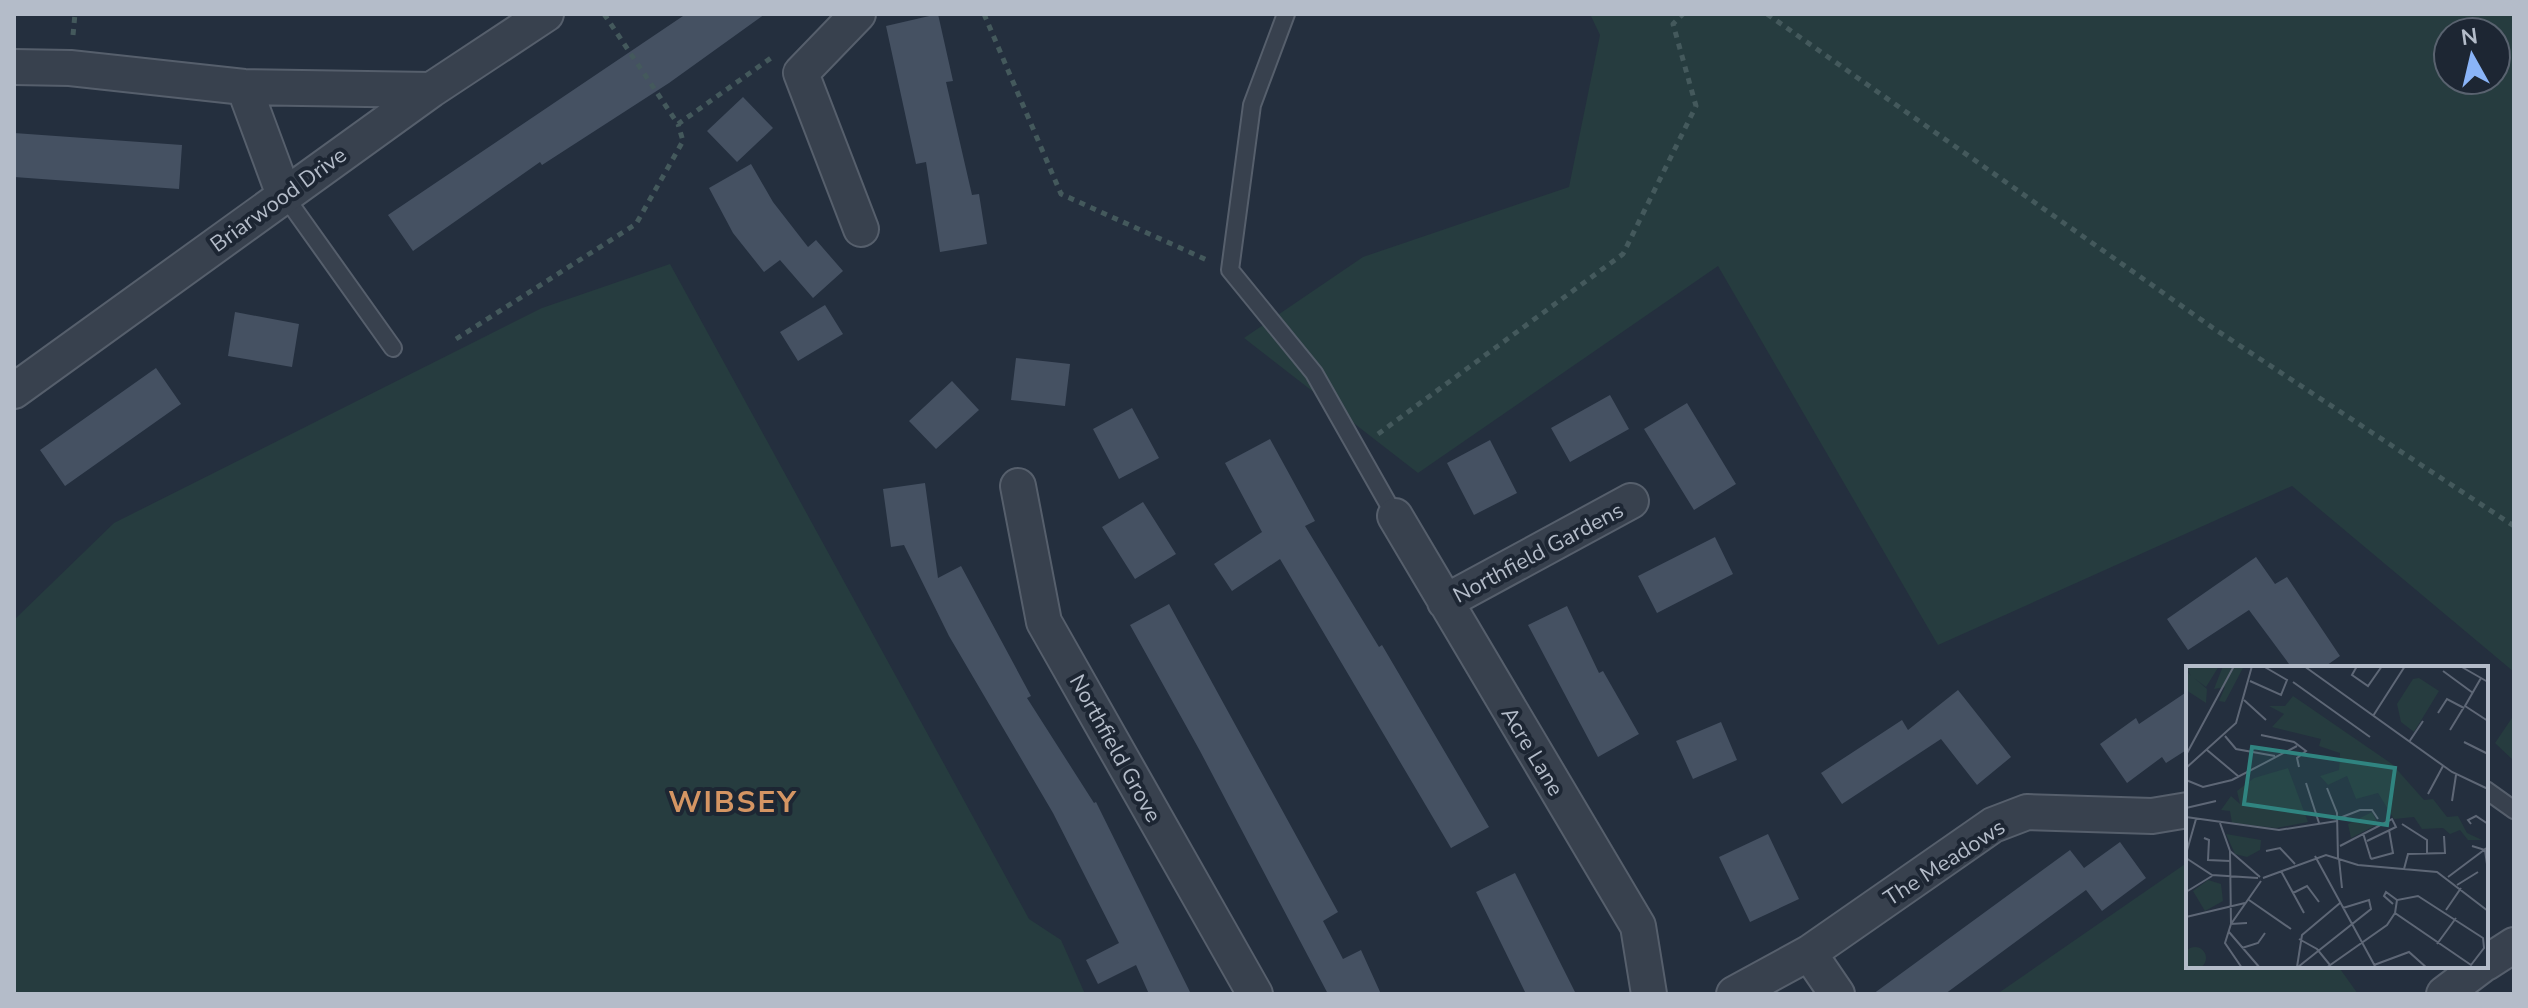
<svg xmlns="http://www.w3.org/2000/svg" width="2528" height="1008" viewBox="0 0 2528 1008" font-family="'Nunito Sans',sans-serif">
  <rect width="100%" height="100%" fill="#242f3e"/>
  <path fill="#263c3f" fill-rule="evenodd" d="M1590 14H2514V672L2292 486 1938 645 1718 266 1418 473 1244 338 1363 257 1569 187 1600 35ZM2448 32H2496V80H2448Z
    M670 264 1029 919 1061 940 1085 994H14V620L114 523 542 308Z
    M2514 715V761L2495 743Z
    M2188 862V966H2338L2358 994H1997Z"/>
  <path fill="#455162" d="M686 14H765L669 83 542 165 540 162 413 251 388 215Z
    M938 14 953 81 946 82 972 195 979 194 987 244 940 252 926 162 916 164 886 26Z
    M743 97 773 128 737 162 707 131Z
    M14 133 182 145 179 189 14 177Z
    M751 164 773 202 808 247 816 240 843 271 813 298 780 260 764 272 733 233 709 188Z
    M825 305 843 334 798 361 780 332Z
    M235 312 299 324 292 367 228 356Z
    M1016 358 1070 364 1065 406 1011 400Z
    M156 368 181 404 65 486 40 450Z
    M952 381 979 410 936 449 909 421Z
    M1610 395 1629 429 1570 462 1551 428Z
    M1687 403 1736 484 1694 510 1644 429Z
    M1132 408 1159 458 1119 479 1093 429Z
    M1270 439 1315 521 1305 526 1379 647 1382 645 1489 827 1451 848 1280 559 1232 591 1214 564 1262 532 1225 463Z
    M1490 440 1517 493 1474 515 1447 463Z
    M925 483 938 578 961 566 1031 696 1027 698 1094 803 1096 802 1191 994H1149L1136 965 1098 984 1086 960 1119 943 1053 813 949 636 904 545 891 547 883 489Z
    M1143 502 1176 554 1135 579 1102 527Z
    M1715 537 1733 574 1657 613 1638 576Z
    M2256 557 2275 584 2287 577 2340 656 2323 668H2292L2249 610 2188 650 2167 619Z
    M1169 604 1338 912 1323 921 1343 959 1361 950 1381 994H1328L1200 751 1130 625Z
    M1567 606 1599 673 1603 671 1639 734 1598 757 1528 625Z
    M1958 690 2011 757 1977 785 1941 739 1842 804 1821 773 1902 720 1908 730Z
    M2188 691V749L2166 763 2162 757 2127 783 2100 744 2136 718 2139 724Z
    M1721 722 1737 760 1693 779 1676 741Z
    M1768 834 1799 899 1750 922 1719 857Z
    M2120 842 2146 878 2102 911 2086 890 1945 994H1873L2070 850 2084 868Z
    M1515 873 1576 994H1526L1476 892Z"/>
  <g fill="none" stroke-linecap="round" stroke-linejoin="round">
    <defs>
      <path id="service" d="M1286 14 1252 105 1230 270 1314 373 1395 516
        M284 195 393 348
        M2486 790 2514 810"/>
      <path id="minor" d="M858 14 801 73 861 229
        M14 67 70 68 244 87 431 90
        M244 87 284 195
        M14 391 431 90 546 14
        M1018 486 1044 622 1255 994
        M1395 516 1638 926 1649 994
        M1445 602 1631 501
        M1809 953 1837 994
        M2486 963 2514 945
        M1734 994 1809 953 1993 825 2027 812 2152 816 2188 810
        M2444 994 2481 966"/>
    </defs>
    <use href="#service" stroke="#565f6c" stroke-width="20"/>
    <use href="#minor" stroke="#565f6c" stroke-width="38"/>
    <path stroke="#44595c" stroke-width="5" stroke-dasharray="6 6" stroke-linecap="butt" d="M604 14 678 124 771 58
      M984 14 1061 194 1207 260
      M1767 14 2213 328 2514 526
      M73 35 75 14
      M456 339 636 224 683 141 678 124
      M1378 434 1623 254 1696 106 1673 24 1683 14"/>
    <use href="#service" stroke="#38414e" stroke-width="16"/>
    <use href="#minor" stroke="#38414e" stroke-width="34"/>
  </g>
  <g text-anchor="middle" stroke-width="8" stroke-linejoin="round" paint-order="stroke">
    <g font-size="22" fill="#b4bcc9" stroke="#1d2633">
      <text transform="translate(278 199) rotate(-36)" y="8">Briarwood Drive</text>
      <text transform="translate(1538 552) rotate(-28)" y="8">Northfield Gardens</text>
      <text transform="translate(1116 748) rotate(61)" y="8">Northfield Grove</text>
      <text transform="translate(1533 751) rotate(59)" y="8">Acre Lane</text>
      <text transform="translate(1944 862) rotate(-33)" y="8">The Meadows</text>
    </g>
    <g font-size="30" font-weight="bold" letter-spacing="2" fill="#d59563" stroke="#1d2633">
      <text x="733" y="812">WIBSEY</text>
    </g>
  </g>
  <g transform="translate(2186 666)">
    <rect width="302" height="302" fill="#242f3e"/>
    <path d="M0 0H33L20 21 8 12 21 23 20 37 0 24V4L5 10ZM37 0H58L39 36 33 35 39 21 28 23ZM233 12 253 25 228 66 215 56 211 38 227 13ZM107 30 206 98 238 134 247 133 261 151 272 150 281 167 296 174H282L274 164 264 168 257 162 236 163 228 151 208 153 192 127 170 133 161 110 142 119 134 110 153 104 154 87 133 80 135 73 86 61 98 48 83 40H99ZM102 102 122 156 90 162 46 157 44 145 35 144 45 130 54 138 51 125 68 112ZM186 146 192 158 165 172 162 158ZM40 168 75 174 74 184 61 191 49 188ZM22 214 35 218 37 235 19 245 7 225ZM-2 292a11 11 0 1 1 22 0a11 11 0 1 1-22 0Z" fill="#263c3f"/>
    <path fill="none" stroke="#5e6776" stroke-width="2" d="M118 0 266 106 302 123M171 0 166 9 182 20 196 0M274 0 302 16M257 5 287 27M295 12 279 40 302 55M64 15 95 29 101 14 77 0M107 16 184 71M58 34 80 54M252 47 261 33 278 42M187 50 219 0M264 64 278 41M75 69 108 76 120 85 111 92 113 101M39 70 50 83 89 90M223 76 237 55M278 76 302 88M21 84 52 110M0 89 48 0M0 102 50 57 66 0M0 114 17 121 46 114 111 80M120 117 133 157M141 122 151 147 152 193M242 128 257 100M266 135 270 109M0 142 30 135M0 151 93 164 151 155M151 153 174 144H186L192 153M34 157 44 185 45 258 61 257M216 158 241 174V187M285 158 282 154 290 150 302 158M177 167 185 193M18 172 23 174 22 194 44 195M154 180 206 153 210 161 181 175M286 180 299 184 302 205M44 185 74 211M80 185 94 182 109 198M0 188 10 153M129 190 190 302M0 192 26 209 72 212M153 193 156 222M185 193 207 187 203 164M218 203 222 188 259 187 258 170M95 205 118 247M262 211 302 181M77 212 140 189 172 199 251 206 302 245M271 219 292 206M0 226 26 210M107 227 121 220 133 236M232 230 297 272 298 282 285 299 209 247 211 234ZM63 234 105 263M207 238 198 230 200 226 211 234M260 244 275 222M0 251 59 237M43 266 74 302M113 273 131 283 144 299M251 278 270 252M56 282 72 277 79 267M188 299 223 286 241 302M111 301 116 269 154 237M112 301 185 243 183 234 157 242M56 302 39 277 45 258 75 215M140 302 201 259 209 247"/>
    <path fill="#308480" fill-opacity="0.15" stroke="#308480" stroke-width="4" d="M66 81 209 102 201 159 58 138Z"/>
    <rect width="302" height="302" fill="none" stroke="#b4bcc9" stroke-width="4"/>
  </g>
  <rect width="2528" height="1008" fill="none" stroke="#b4bcc9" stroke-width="32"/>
  <g transform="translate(2472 56) rotate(352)"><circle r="38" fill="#1d2633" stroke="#59626f" stroke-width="2"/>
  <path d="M0-6L14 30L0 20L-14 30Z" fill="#8ab4f8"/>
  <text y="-12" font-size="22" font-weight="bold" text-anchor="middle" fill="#b4bcc9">N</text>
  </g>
</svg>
